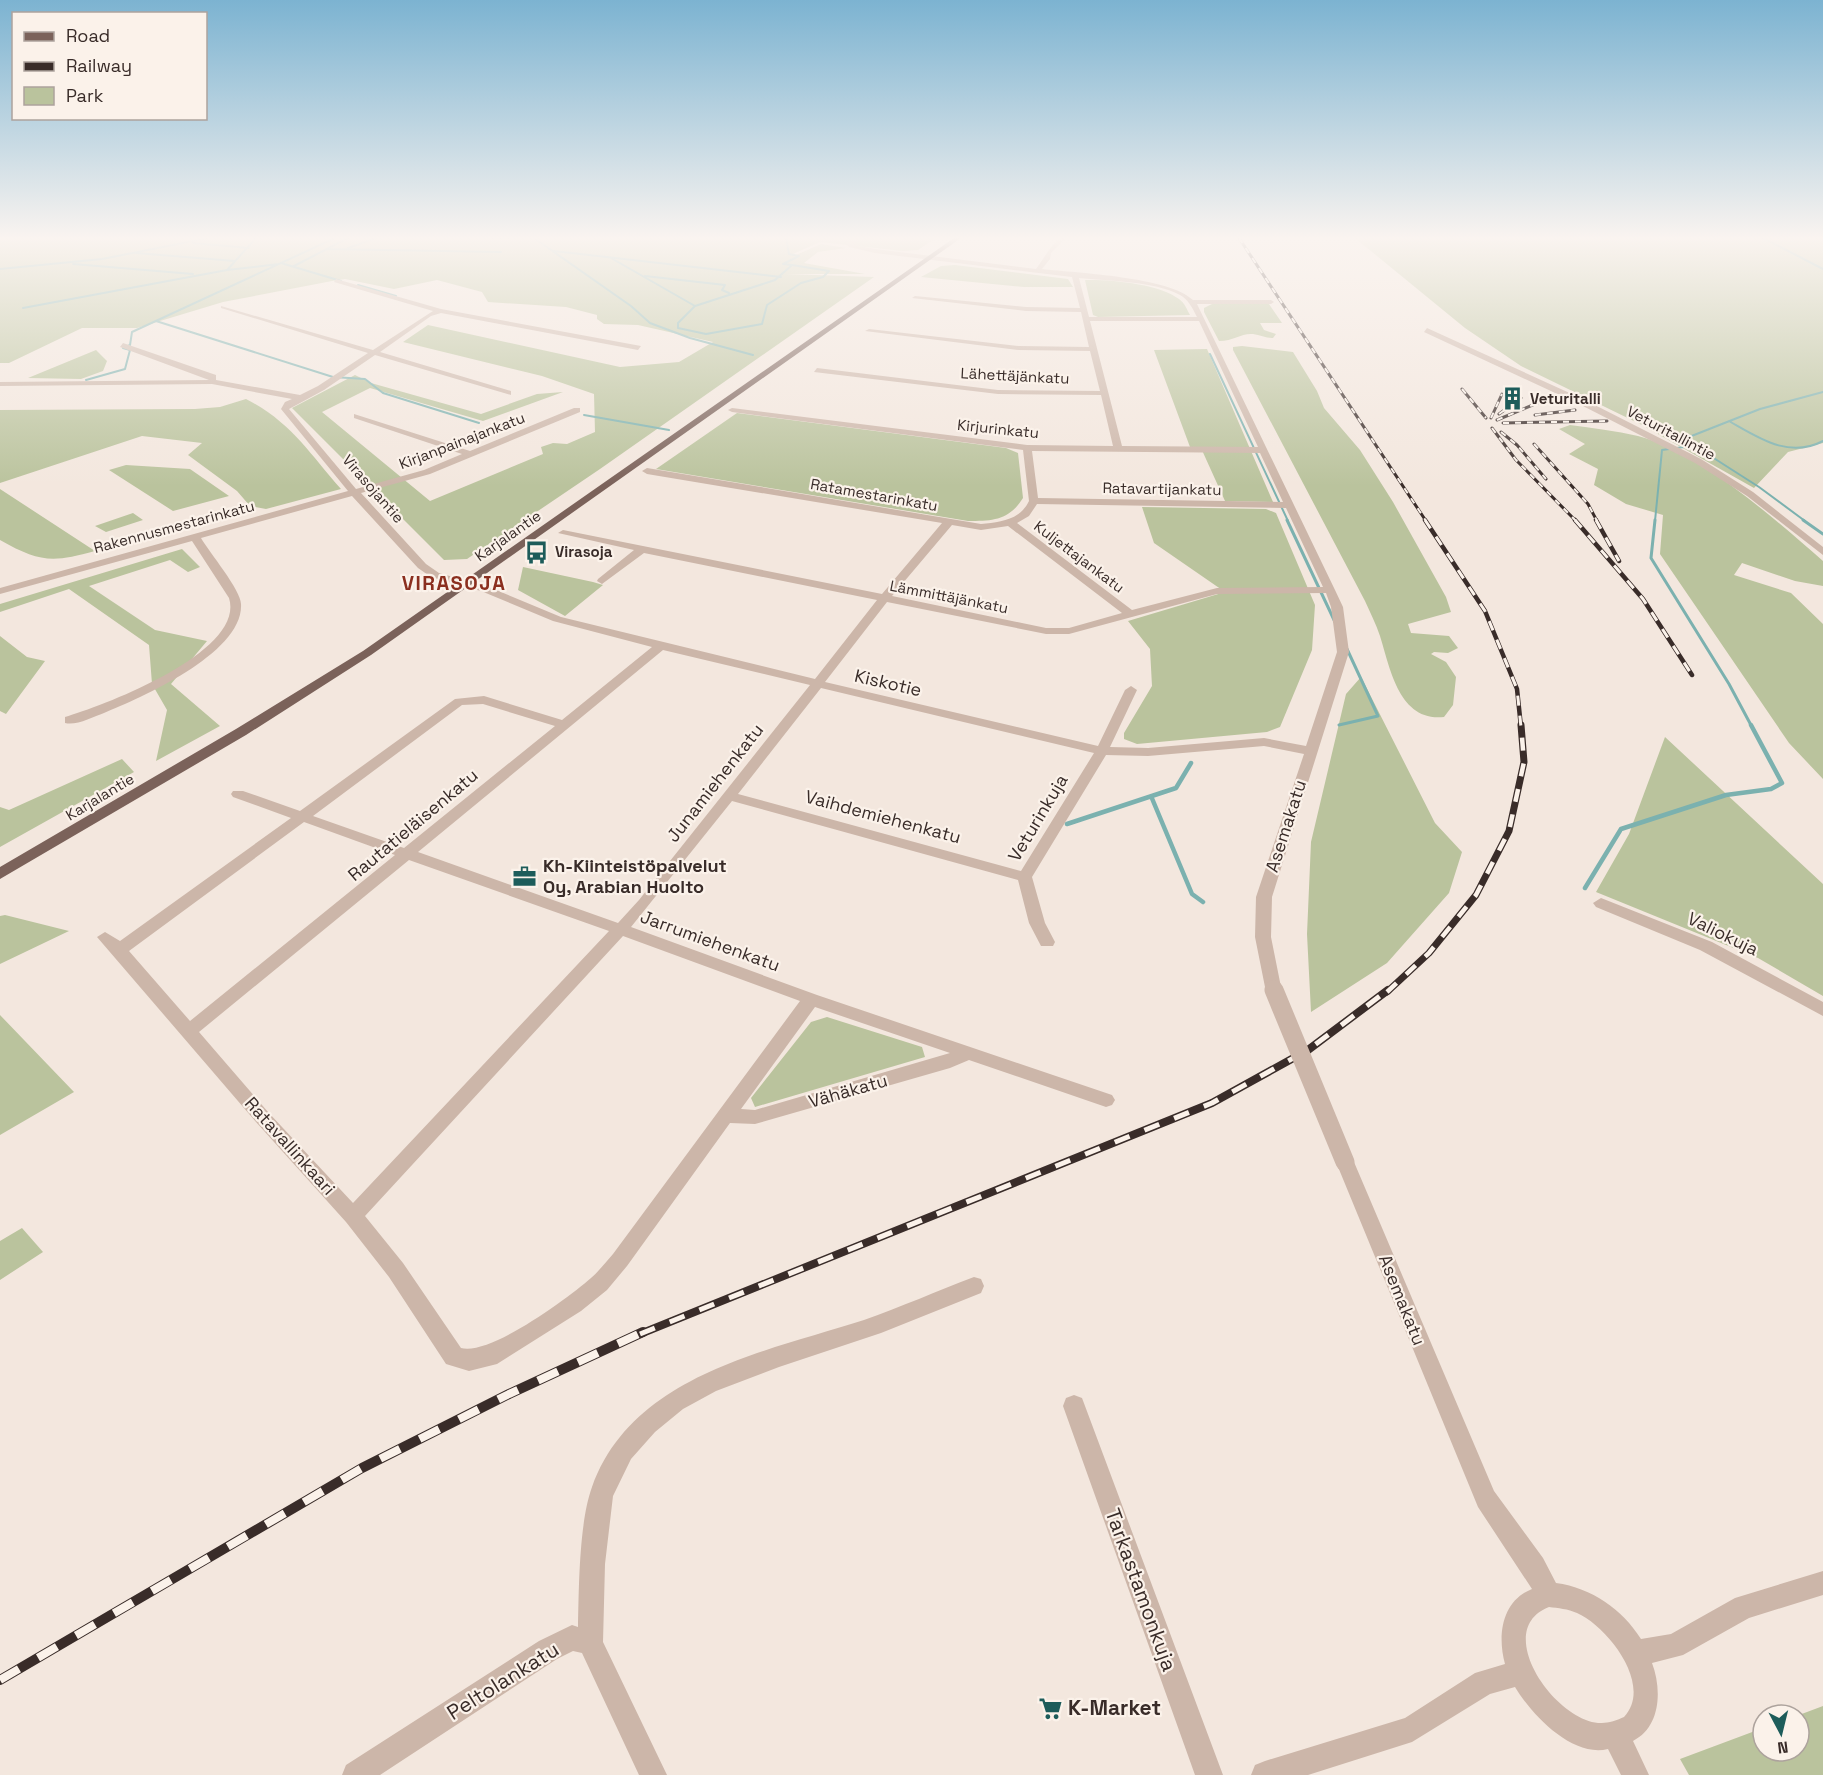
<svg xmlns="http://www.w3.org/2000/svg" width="1823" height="1775" viewBox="0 0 1823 1775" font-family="'Space Grotesk',sans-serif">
  <rect width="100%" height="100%" fill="#f3e7de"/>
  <path fill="#bac39d" d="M0 238H936L918 250 903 251 820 242 793 254 796 255 821 244 846 248 818 252 804 263 865 274H785L874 277 600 469 467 559 444 560 292 408 355 375 371 383 481 414 537 394 563 392 483 421 370 388 322 412 430 501 543 454 541 447 553 443 567 444 595 432 594 394 542 376 403 342 428 325 620 367 679 362 713 342 638 325 604 324 597 319V315L566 307 488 302 482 292 437 280 394 289 345 279 332 281 223 302 137 328H82L9 363H0Z
    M1355 238H1823V443L1788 452 1754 488 1640 424 1521 366 1465 328Z
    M955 265 1068 279 1073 287H1024L921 277 941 266Z
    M1085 280C1110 279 1160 284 1179 299 1185 303 1187 310 1190 315L1098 317 1093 315Z
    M1212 304H1269L1282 323H1260L1264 330 1276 334 1273 338C1266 338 1260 335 1253 334 1241 333 1234 341 1219 341L1204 312V308Z
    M1242 346 1293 352 1317 391 1324 408 1360 450 1393 502 1446 597 1451 612 1408 624 1411 633 1449 636 1458 648 1448 653 1434 652 1431 654 1446 662 1456 677 1453 705 1444 717C1399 722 1390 668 1380 636 1376 624 1370 612 1365 601L1233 350V347Z
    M1207 349 1273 502 1225 501 1201 448 1190 447 1154 350Z
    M96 350 107 361 103 371 81 379 28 378Z
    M246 399C291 422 309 453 341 489L266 509 250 506 237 491 188 455 202 443 142 436 0 483V410L195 409 220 407Z
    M737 413 1006 448 1018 453 1023 498C1009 520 994 521 968 521L656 469Z
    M1570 425C1592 428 1616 431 1638 436 1702 453 1773 518 1823 561V586L1795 581 1742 563 1734 575 1791 593 1823 624V779L1789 743 1660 554 1663 515 1626 504 1594 485 1598 469 1569 454 1585 444 1559 429Z
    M126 465 190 469 229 496 173 511 109 470Z
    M0 489 95 551C52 563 39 562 0 540Z
    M1142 507 1266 509 1276 513 1315 605 1312 650 1280 727 1267 732 1137 744 1124 739V733L1152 686 1150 649 1128 621 1225 592 1154 543Z
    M133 513 143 520 106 532 95 526Z
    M182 549 200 567 188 572 170 560 89 586 155 630 207 641 171 684 220 726 156 761 167 710 152 684 149 645 69 589 0 612V604Z
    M523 567 593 582 603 585 565 616 518 590Z
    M0 636 27 657 45 661 6 714 0 711Z
    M1361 677 1435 823 1462 852 1449 893 1387 963 1311 1012 1307 934 1311 842 1346 694Z
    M1665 737 1823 884V996L1758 958 1596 892 1629 834Z
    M122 759 134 772 0 847V807L9 810Z
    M5 915 69 931 0 964V916Z
    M0 1015 74 1092 0 1135Z
    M827 1017 922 1047 925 1057 755 1107 751 1098 811 1022Z
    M22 1228 43 1252 0 1280V1241Z
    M1823 1706V1775H1689L1680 1759 1763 1728V1751H1799V1715Z"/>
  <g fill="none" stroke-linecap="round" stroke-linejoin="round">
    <path stroke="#7bb1af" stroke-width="2" d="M492 238H509
      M534 238 631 306 650 323 690 338 753 355
      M786 238 789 254 799 256 783 264 792 265
      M1763 238 1823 269
      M193 243 249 248
      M348 248 376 238
      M327 249 501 252
      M554 251 781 277
      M136 253 235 261
      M611 258 695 306
      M281 263 341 281
      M73 264 193 274
      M792 265 829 271 823 277 801 283 767 305 762 324 706 334 678 328V323L695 306 775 280Z
      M294 266 348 238
      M0 269 102 259 208 238
      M228 269 256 238
      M645 276 725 285 722 290 729 293
      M358 285 396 296
      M23 308 227 270 279 264
      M156 321 333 377 365 379 383 393 479 423
      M1210 354 1288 521
      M86 380 125 369 130 350 123 348 130 345 132 332 335 238
      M584 415 669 430
      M1729 421C1759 438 1789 459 1823 441
      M1687 441 1759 487 1805 521
      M1655 521 1662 450 1684 447 1689 437 1760 409 1823 392"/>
    <path stroke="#7bb1af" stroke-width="3" d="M1287 520 1335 622
      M1655 520 1651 558 1729 684 1752 727
      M1803 520 1823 534
      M1339 725 1378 716 1347 649"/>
    <path stroke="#7bb1af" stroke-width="4.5" d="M1151 796 1192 894 1203 902
      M1067 824 1176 788 1191 763
      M1585 888 1621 829 1726 795 1771 789 1782 783 1751 725"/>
    <path fill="#ccb6a9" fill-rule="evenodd" d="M854 238H860L853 245 875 249 1036 269C1045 257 1048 249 1060 238H1066L1051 253 1050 259 1042 269C1077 273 1170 277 1193 300H1271L1274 302 1271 304H1197L1335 590 1343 607 1349 652 1272 897 1271 937 1281 987 1279 991H1267L1265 987 1255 937 1256 897 1304 754 1264 746 1148 756 1106 755 1032 877 1045 923 1055 942 1053 946H1041L1029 923 1018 880 732 801 631 927 817 995 1112 1095 1115 1100 1112 1105 1106 1107 969 1060 950 1068 755 1124 730 1123 627 1266 607 1290 581 1311 497 1364 469 1371 446 1364 389 1277 346 1222 256 1122 97 937 105 932 120 941 291 818 233 797 231 794 233 791H243L300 811 455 699 484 696 562 720 652 647 553 621 481 591 431 577 418 568 352 496 201 538C209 552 241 590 241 604 244 653 141 698 104 713 93 717 76 726 65 723V717C103 706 246 652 229 598L192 541 0 594V588L348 491 281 409 285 402 292 399 212 384 0 386V382L209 380 120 347 123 343 216 375V380L300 395 318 386 368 353 221 308V306L373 350 433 311 334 282 336 279 441 309 641 346 638 350 441 313 431 316 380 352 511 391V395L375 355 324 390 289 409 356 489 424 470 462 454 354 418V414L470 451 574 408H580V412L430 474 361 493 426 564 439 573 489 587 561 617 815 679 877 600 644 553 602 584 597 581 598 579 634 550 558 533 563 530 882 594 942 523 647 474 642 471 647 468 981 524C1000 522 1020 520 1029 501L1023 450 732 412 728 410 732 408 1027 445 1113 446 1101 395 998 394 814 372 817 368 998 390 1100 391 1090 351 1019 350 865 331 869 329 1019 346 1089 347 1081 312 1026 311 912 298 915 296 1026 307 1080 308 1072 277 875 253 849 247 847 244ZM1079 278C1108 281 1154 281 1180 295 1188 299 1193 309 1197 317H1089ZM1090 321H1199L1258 447 1122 446ZM1032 451 1260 453 1283 502 1038 498ZM1037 504 1286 508 1323 587 1217 588 1132 610 1017 523 1029 516ZM952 525 981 530 1008 526 1122 613 1069 628H1046L892 596ZM1326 593 1331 607 1337 652 1306 746 1264 738 1148 748 1110 747 1137 690 1131 686 1125 690 1098 746 825 682 887 602 1046 634H1069L1217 594ZM663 650 810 685 639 900 618 923 418 852ZM821 688 1094 753 1021 871 738 794ZM483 704 555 726 404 848 313 816 462 705ZM304 822 395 855 190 1021 129 951ZM409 860 609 931 353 1203 268 1112 199 1032ZM623 936 800 1001 613 1254C606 1262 599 1271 591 1278 568 1298 490 1356 461 1348L403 1263 365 1216ZM815 1007 950 1053 755 1110 741 1109Z
      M1427 328 1585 400 1701 459 1753 492 1823 547V555L1747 496 1695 463 1579 404 1424 332Z
      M1601 898 1712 942 1823 1002V1016L1700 950 1596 907 1593 903Z
      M1345 1154 1352 1156 1354 1162 1494 1491 1543 1558 1556 1583C1592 1588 1622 1609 1641 1639L1671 1634 1735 1598 1823 1571V1595L1749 1618 1683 1655 1652 1663C1662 1689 1661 1727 1633 1741L1649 1775H1621L1608 1749C1572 1758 1531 1714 1515 1687L1490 1694 1412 1742 1308 1775H1251L1255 1765 1265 1761 1405 1718 1475 1673 1505 1664C1497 1635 1502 1601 1532 1589L1478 1507 1336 1162 1338 1156ZM1549 1607C1558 1608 1568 1609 1577 1613 1607 1626 1654 1685 1624 1717 1618 1720 1608 1723 1602 1723 1557 1724 1490 1630 1549 1607Z
      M974 1277 981 1279 984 1286 981 1293 881 1333 779 1367 716 1391 683 1409 655 1432 631 1459 613 1496 605 1564 603 1642 667 1775H639L582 1653 573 1651 557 1659 380 1775H342L346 1765 539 1641 572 1625 578 1627C579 1587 579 1523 592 1487 632 1375 765 1352 864 1320 901 1307 937 1291 974 1277Z
      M1074 1395 1082 1398 1085 1406 1223 1775H1195L1063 1406 1066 1398Z"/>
    <path fill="#7b625a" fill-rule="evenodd" d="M954 238H961L371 655 246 735 0 879V867L236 729 363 651Z"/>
    <defs>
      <path id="rail-far4" d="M1239 238 1426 521
        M1462 389 1486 418
        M1499 414 1521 398
        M1535 415 1575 410
        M1491 418 1502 394
        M1497 420 1552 397
        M1503 423 1607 421
        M1492 428 1516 460 1576 521
        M1501 432 1517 445 1546 479
        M1534 444 1588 504 1597 521"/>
      <path id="rail-far3" d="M1425 520 1485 611 1517 689 1521 727
        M1575 520 1643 599 1692 675
        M1596 520 1619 561"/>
      <path id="rail-far2" d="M1387 992 1429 953 1476 895 1509 831 1524 762 1521 725"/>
      <path id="rail-far1" d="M640 1334 1212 1103 1308 1050 1388 990"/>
      <path id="rail" d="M0 1680 362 1468 509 1394 643 1332"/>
    </defs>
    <use href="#rail-far4" stroke="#392c29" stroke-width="3"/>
    <use href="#rail-far3" stroke="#392c29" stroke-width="4.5"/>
    <use href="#rail-far2" stroke="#392c29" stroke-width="7"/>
    <use href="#rail-far1" stroke="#392c29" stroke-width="8"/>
    <use href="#rail" stroke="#392c29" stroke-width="10"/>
    <use href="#rail-far4" stroke="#fbf2ea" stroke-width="2" stroke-dasharray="6" stroke-linecap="butt"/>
    <use href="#rail-far3" stroke="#fbf2ea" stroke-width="3" stroke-dasharray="10" stroke-linecap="butt"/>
    <use href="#rail-far2" stroke="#fbf2ea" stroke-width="4.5" stroke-dasharray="13" stroke-linecap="butt"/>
    <use href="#rail-far1" stroke="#fbf2ea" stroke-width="5" stroke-dasharray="16" stroke-linecap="butt"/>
    <use href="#rail" stroke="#fbf2ea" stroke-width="8" stroke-dasharray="22" stroke-linecap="butt"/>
    <path stroke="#ccb6a9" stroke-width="14" d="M1273 987 1275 992"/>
    <path stroke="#ccb6a9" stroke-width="19" d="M1274 990 1345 1162"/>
  </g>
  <linearGradient id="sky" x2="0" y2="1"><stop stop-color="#7cb3d1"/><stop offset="0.49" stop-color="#faf4f0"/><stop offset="1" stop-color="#faf4f0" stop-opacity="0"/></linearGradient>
  <rect width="1823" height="486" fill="url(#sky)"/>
  <defs>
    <symbol id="building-bare" viewBox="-9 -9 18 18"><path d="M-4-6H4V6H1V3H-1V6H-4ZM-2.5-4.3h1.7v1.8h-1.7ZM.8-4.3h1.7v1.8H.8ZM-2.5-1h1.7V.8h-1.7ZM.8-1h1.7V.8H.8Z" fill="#1d5c5a" stroke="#fbf2ea" stroke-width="2.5" paint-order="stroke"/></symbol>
    <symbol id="bus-bare" viewBox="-9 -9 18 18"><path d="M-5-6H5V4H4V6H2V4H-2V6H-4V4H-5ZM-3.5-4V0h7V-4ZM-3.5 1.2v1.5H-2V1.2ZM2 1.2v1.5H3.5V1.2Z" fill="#1d5c5a" stroke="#fbf2ea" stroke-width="2.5" paint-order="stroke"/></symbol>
    <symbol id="office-bare" viewBox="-9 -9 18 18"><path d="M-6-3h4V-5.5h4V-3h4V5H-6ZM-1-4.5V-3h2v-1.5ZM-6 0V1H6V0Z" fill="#1d5c5a" stroke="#fbf2ea" stroke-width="2.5" paint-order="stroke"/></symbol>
    <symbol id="supermarket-bare" viewBox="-9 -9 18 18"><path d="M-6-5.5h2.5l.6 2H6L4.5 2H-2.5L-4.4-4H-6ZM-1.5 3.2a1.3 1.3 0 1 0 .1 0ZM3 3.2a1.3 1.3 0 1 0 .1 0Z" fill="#1d5c5a" stroke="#fbf2ea" stroke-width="2.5" paint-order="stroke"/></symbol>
  </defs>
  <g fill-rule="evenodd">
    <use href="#building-bare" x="1496" y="382" width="33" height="33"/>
    <use href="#bus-bare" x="520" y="536" width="33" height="33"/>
    <use href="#office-bare" x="508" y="860" width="33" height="33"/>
    <use href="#supermarket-bare" x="1034" y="1692" width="33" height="33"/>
  </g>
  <g text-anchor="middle" stroke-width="4.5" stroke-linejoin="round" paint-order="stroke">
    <g font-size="15" fill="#392c29" stroke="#fbf2ea">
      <text transform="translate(1015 376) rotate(3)" y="5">Lähettäjänkatu</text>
      <text transform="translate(998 429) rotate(6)" y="5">Kirjurinkatu</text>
      <text transform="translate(1671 433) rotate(28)" y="5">Veturitallintie</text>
      <text transform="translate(462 441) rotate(-21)" y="5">Kirjanpainajankatu</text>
      <text transform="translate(373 489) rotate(49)" y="5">Virasojantie</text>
      <text transform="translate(1162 489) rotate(1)" y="5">Ratavartijankatu</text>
      <text transform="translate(874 495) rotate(10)" y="5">Ratamestarinkatu</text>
      <text transform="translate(174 527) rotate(-15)" y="5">Rakennusmestarinkatu</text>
      <text transform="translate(508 536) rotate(-35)" y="5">Karjalantie</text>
      <text transform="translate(1079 557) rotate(37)" y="5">Kuljettajankatu</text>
      <text transform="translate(949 597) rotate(11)" y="5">Lämmittäjänkatu</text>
      <text transform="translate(100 797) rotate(-31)" y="5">Karjalantie</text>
    </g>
    <g font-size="15" font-weight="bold" fill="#392c29" stroke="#fbf2ea" text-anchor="start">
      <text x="1530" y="404">Veturitalli</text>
      <text x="555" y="557">Virasoja</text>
    </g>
    <g font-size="18" fill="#392c29" stroke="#fbf2ea">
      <text transform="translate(888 683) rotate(13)" y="6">Kiskotie</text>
      <text transform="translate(715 783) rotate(-52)" y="6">Junamiehenkatu</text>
      <text transform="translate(883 817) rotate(15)" y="6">Vaihdemiehenkatu</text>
      <text transform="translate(1038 818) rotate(-59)" y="6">Veturinkuja</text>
      <text transform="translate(413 825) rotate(-40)" y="6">Rautatieläisenkatu</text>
      <text transform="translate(1286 826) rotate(-72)" y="6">Asemakatu</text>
      <text transform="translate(1723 934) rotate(26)" y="6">Valiokuja</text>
      <text transform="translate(710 941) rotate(20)" y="6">Jarrumiehenkatu</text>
      <text transform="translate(848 1091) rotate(-16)" y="6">Vähäkatu</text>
      <text transform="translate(290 1146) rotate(48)" y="6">Ratavallinkaari</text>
      <text transform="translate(1402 1300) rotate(68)" y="6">Asemakatu</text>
    </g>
    <g font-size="18" font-weight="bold" fill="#392c29" stroke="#fbf2ea" text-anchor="start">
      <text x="543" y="872">Kh-Kiinteistöpalvelut<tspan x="543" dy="21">Oy, Arabian Huolto</tspan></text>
    </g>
    <g font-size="20" font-weight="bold" letter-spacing="1.5" fill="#8b2f1f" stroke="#fbf2ea">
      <text x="454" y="590">VIRASOJA</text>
    </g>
    <g font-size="21" fill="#392c29" stroke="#fbf2ea">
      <text transform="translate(1141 1590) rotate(70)" y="7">Tarkastamonkuja</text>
      <text transform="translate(503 1681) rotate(-32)" y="7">Peltolankatu</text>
    </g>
    <g font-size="21" font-weight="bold" fill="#392c29" stroke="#fbf2ea" text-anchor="start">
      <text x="1068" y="1715">K-Market</text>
    </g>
  </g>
  <rect x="12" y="12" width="195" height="108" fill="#fbf2ea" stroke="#ada39d" stroke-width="1.5"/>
  <rect x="24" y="32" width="30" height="9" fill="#7b625a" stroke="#ada39d" stroke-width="1.5"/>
  <text x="66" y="42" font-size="18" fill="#392c29">Road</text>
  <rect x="24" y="62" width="30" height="9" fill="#392c29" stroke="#ada39d" stroke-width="1.5"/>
  <text x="66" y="72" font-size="18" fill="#392c29">Railway</text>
  <rect x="24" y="87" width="30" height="18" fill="#bac39d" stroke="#ada39d" stroke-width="1.5"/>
  <text x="66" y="102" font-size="18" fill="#392c29">Park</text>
  <g transform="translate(1781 1733) rotate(173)"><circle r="28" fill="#fbf2ea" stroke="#ada39d" stroke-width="1.5"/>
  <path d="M0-4.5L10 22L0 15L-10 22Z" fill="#1d5c5a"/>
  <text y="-9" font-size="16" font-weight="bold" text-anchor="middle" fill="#392c29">N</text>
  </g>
</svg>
